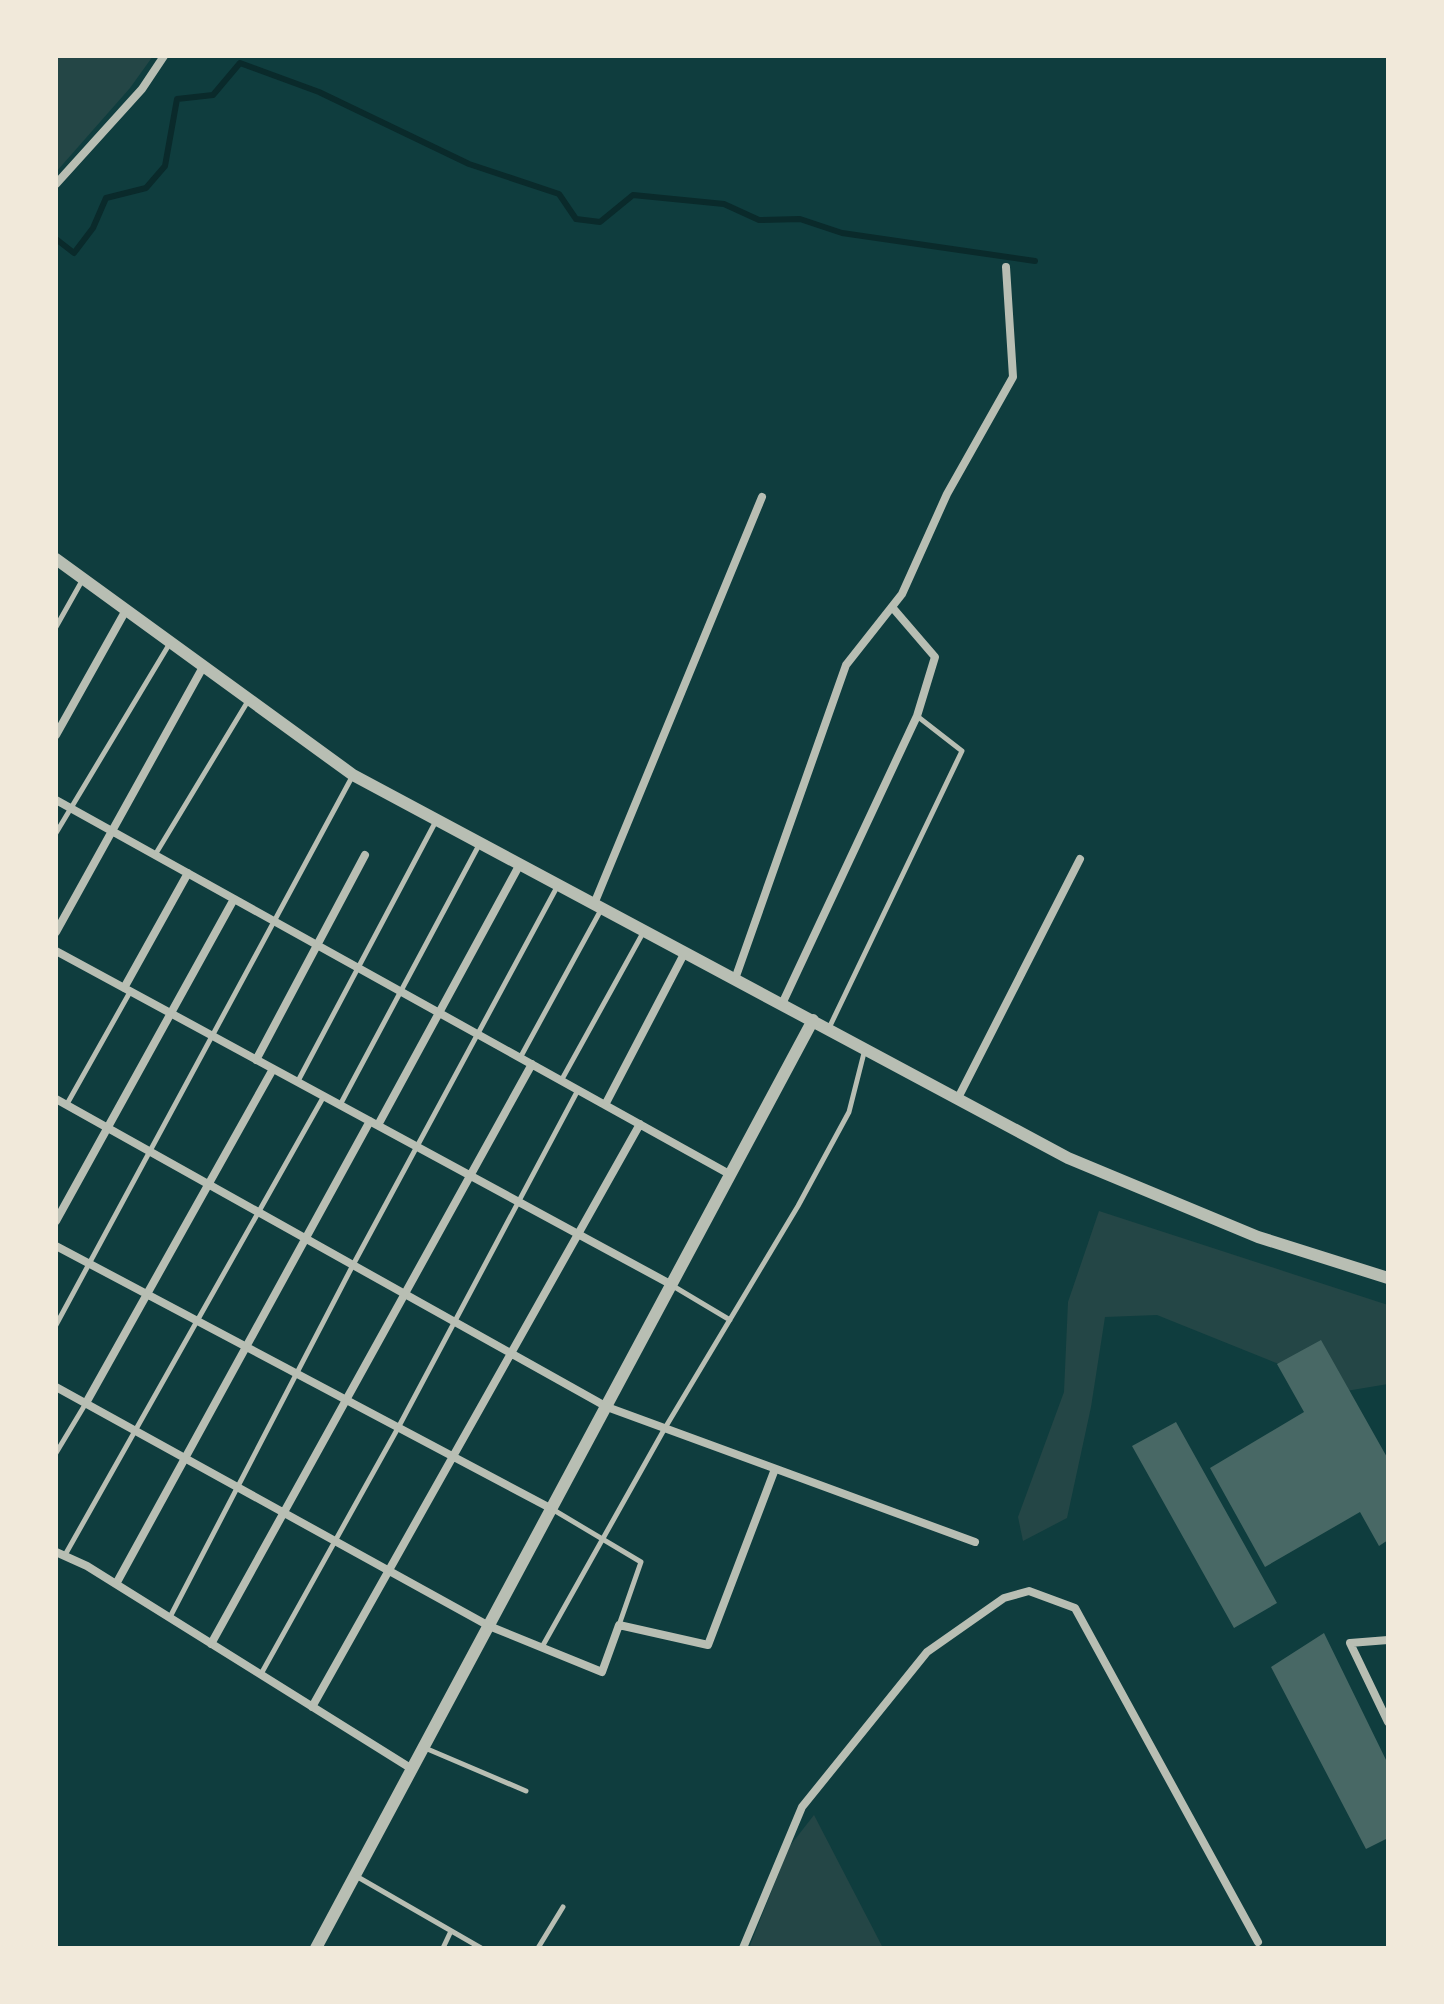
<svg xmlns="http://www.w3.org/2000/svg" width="1444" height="2004" viewBox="0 0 1444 2004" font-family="'Open Sans',sans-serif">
  <rect width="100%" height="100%" fill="#0f3d3e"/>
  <path fill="#244646" d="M56 56H153L130 88 56 172Z
    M1099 1211 1388 1305V1384L1346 1391 1157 1315 1105 1317 1091 1407 1067 1518 1023 1541 1018 1517 1064 1392 1068 1302Z
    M814 1815 883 1948H749L789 1847Z"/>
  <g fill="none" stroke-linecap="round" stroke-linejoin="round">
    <path stroke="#0a2a2b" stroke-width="6" d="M56 239 74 253 93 228 106 198 146 188 165 166 177 99 213 95 240 63 319 92 469 164 559 194 576 219 600 222 633 195 724 204 759 220 800 219 842 233 1035 261"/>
  </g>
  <path fill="#486865" d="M1321 1340 1388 1459V1540L1379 1546 1360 1512 1265 1567 1210 1468 1304 1412 1277 1364Z
    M1176 1422 1277 1603 1234 1628 1132 1446Z
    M1324 1633 1388 1764V1838L1366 1849 1271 1667Z"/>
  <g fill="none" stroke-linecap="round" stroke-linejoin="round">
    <path stroke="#b8beb3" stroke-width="5" d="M56 627 83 579
      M56 833 170 643
      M155 855 248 701
      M829 1028 962 751 917 716
      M520 1058 602 908
      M298 1081 436 821
      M561 1081 644 931
      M67 1104 130 992
      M340 1105 479 845
      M673 1286 730 1320
      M56 1325 352 777
      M56 1453 86 1403
      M552 1509 641 1562 619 1625
      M65 1555 324 1096
      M170 1617 353 1265 557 887
      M542 1647 665 1428 798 1206 849 1112 865 1049
      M261 1674 398 1428 578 1090
      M425 1748 526 1791
      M356 1876 481 1948
      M443 1948 451 1931
      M538 1948 563 1907"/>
    <path stroke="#b8beb3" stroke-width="8" d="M56 184 142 89 164 56
      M56 735 126 610
      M56 800 731 1175
      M594 904 762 497
      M56 932 203 667
      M56 951 672 1285
      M735 979 846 665 902 594 947 494 1013 377 1006 267
      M124 988 188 873
      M782 1004 917 716 935 657 892 607
      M256 1060 365 855
      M958 1098 1080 859
      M56 1099 607 1407 975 1542
      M605 1105 685 952
      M378 1125 520 864
      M56 1221 234 899
      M56 1246 552 1509
      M56 1387 489 1626 602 1672 619 1625 708 1645 775 1469
      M86 1403 273 1069
      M56 1552 87 1566 412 1769
      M116 1584 370 1121
      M1388 1640 1350 1643 1388 1722
      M211 1644 532 1064
      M312 1707 640 1124
      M743 1948 802 1807 927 1652 1004 1598 1029 1591 1075 1608 1258 1942"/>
    <path stroke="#b8beb3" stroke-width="12" d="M56 559 353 775 1068 1158 1258 1237 1388 1278
      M316 1948 813 1020"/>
  </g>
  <rect width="1444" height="2004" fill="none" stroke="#f1e9da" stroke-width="116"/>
</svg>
